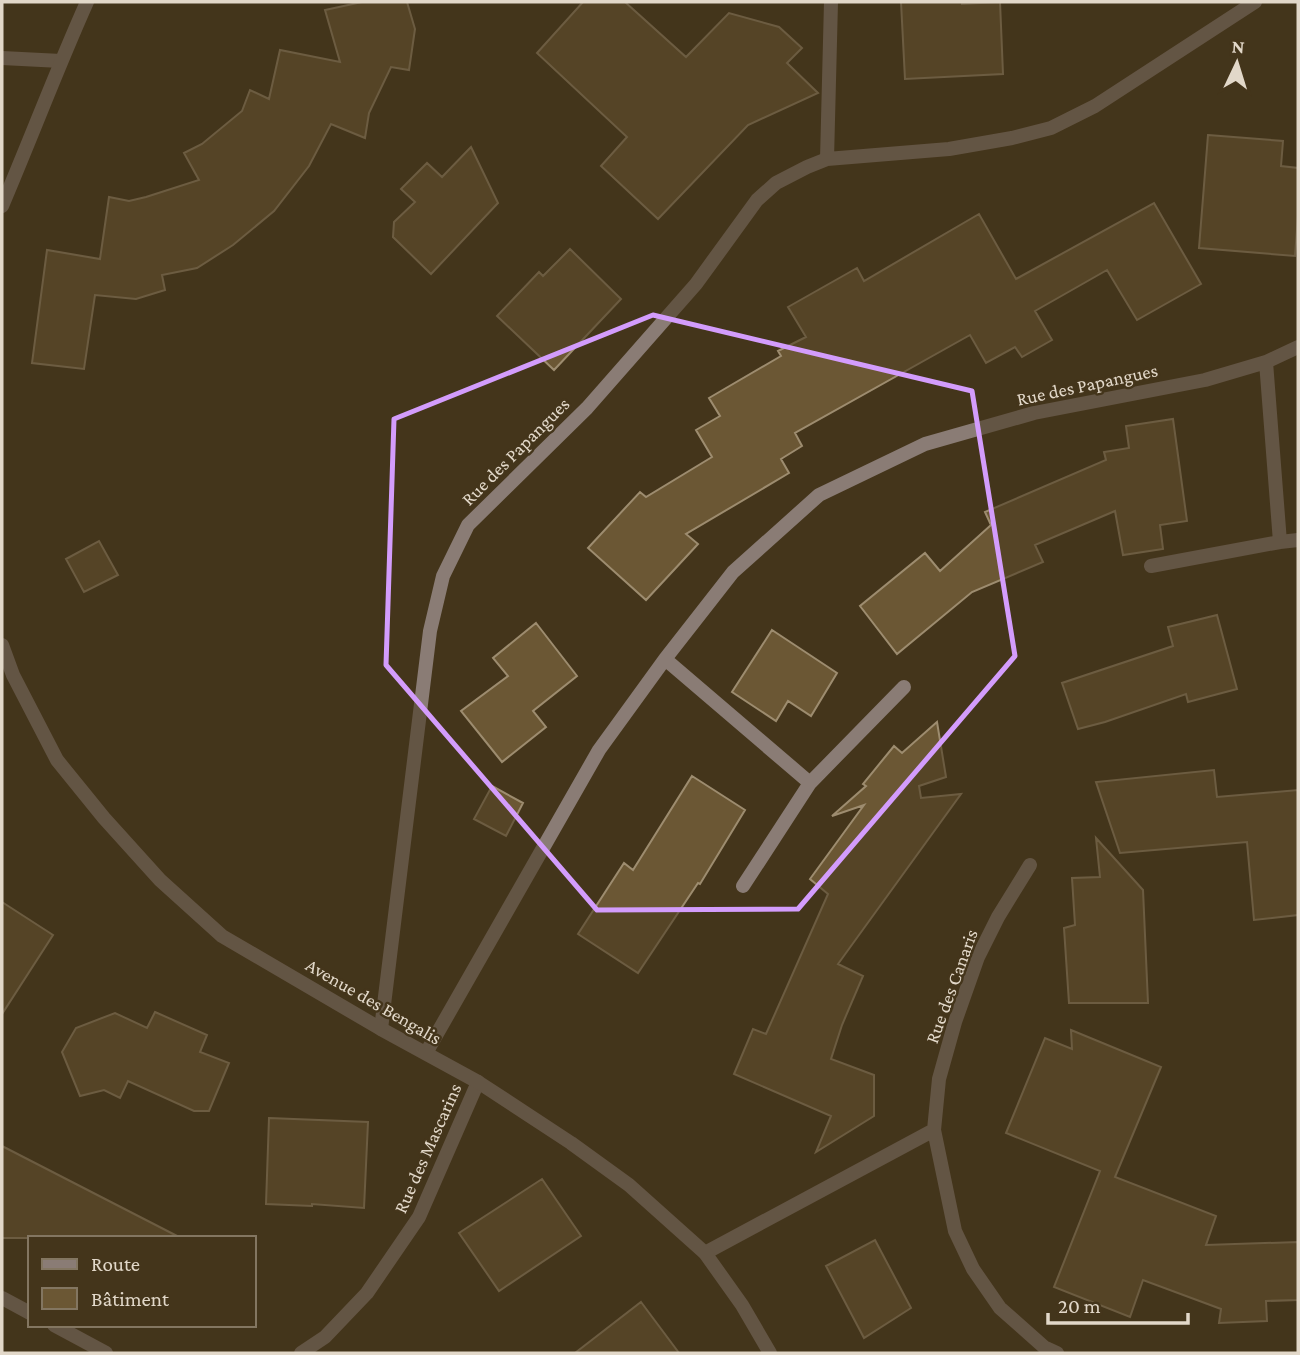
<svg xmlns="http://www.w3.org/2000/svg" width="1300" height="1355" viewBox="0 0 1300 1355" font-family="'Crimson Pro',serif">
  <rect width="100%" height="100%" fill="#44351b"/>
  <path fill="#6b5734" stroke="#9d8c6f" stroke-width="2" d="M362 2H407L415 29 409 70 391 67 369 113 365 138 331 124 309 166 274 211 233 245 197 268 162 275 165 290 136 299 95 295 84 369 32 363 47 250 100 259 109 197 129 201 146 197 199 180 184 153 202 144 242 111 250 90 269 99 280 50 340 62 325 10Z
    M583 2H625L686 57 729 13 779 27 802 48 787 63 818 93 748 125 658 219 601 166 627 137 537 53Z
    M901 2H962V4L1000 2 1003 74 905 79Z
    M1208 135 1283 141 1281 166 1298 168V216L1295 256 1199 248Z
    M471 147 498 203 431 274 393 237 394 222 415 202 401 189 427 163 442 177Z
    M1154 203 1201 284 1137 320 1107 270 1035 311 1052 340 1022 357 1015 347 986 363 970 335 795 433 802 446 781 459 789 473 686 534 698 544 646 600 588 548 640 492 646 497 712 457 696 430 720 416 709 398 781 356 778 351 806 337 788 307 857 268 864 281 979 214 1016 279Z
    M570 249 621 299 554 370 497 316 539 272 543 276Z
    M1173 419 1187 521 1160 525 1163 549 1123 555 1115 511 1035 545 1043 562 972 592 897 654 860 606 925 553 940 571 991 525 985 512 1106 460 1104 452 1129 448 1126 426Z
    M99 541 118 575 84 592 66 559Z
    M1217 615 1237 689 1188 702 1186 694 1105 722 1078 729 1062 683 1173 646 1168 627Z
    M536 623 577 676 533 711 546 727 502 762 461 711 508 676 493 658Z
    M772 630 837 673 811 716 788 701 776 721 732 692Z
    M937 722 946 777 919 786 921 798 961 794 838 964 863 976 842 1025 831 1059 874 1075V1116L816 1152 831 1116 734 1074 753 1029 766 1034 828 894 810 879 864 805 832 816 866 786 863 784 894 746 902 753Z
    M1214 770 1217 797 1298 790V915L1254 920 1247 842 1120 853 1096 782Z
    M692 776 745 810 700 884 698 883 638 973 578 934 624 863 633 870Z
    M492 786 523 803 506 836 474 819Z
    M1096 838 1143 890 1148 1003H1069L1064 928 1075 925 1072 878 1100 877Z
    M2 902 53 935 2 1014Z
    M155 1012 207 1035 200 1052 229 1063 209 1111H194L128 1081 120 1098 104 1090 80 1096 62 1052 76 1028 115 1013 147 1028Z
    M1071 1030 1161 1067 1115 1177 1216 1216 1206 1245 1298 1242V1300L1266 1301 1267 1321 1219 1323 1221 1309 1143 1280 1130 1317 1054 1287 1100 1171 1006 1133 1045 1038 1072 1049Z
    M269 1118 368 1122 364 1208 312 1204V1206L266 1204Z
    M2 1146 181 1238H2Z
    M542 1179 581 1236 499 1291 459 1233Z
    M875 1240 911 1308 864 1338 826 1266Z
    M641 1302 679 1353H575Z"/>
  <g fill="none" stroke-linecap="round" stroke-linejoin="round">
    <path stroke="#8a7c75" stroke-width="14" d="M2 58 61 61
      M827 159 831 2
      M1266 362 1280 542 1298 540
      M1151 566 1280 542
      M665 659 810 783 904 687
      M1030 865 998 917 978 957 955 1022 939 1079 934 1130 955 1231 973 1269 1000 1308 1044 1347 1057 1353
      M743 886 810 783
      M381 1029 430 631 443 576 468 525 587 408 696 284 757 200 776 183 807 167 827 159 949 149 1012 138 1051 128 1095 106 1255 2
      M426 1053 599 750 665 659 733 572 819 495 925 444 1034 413 1205 380 1266 362 1298 347
      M705 1253 934 1130
      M2 1298 30 1313
      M54 1325 106 1353
      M301 1353 325 1337 367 1293 419 1217 478 1082"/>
    <path stroke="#8a7c75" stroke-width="14" d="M2 206C31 138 57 69 87 2
      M2 645 13 675 57 760 104 818 160 880 222 936 381 1029 478 1082 571 1143 629 1185 705 1253 742 1305 770 1353"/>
  </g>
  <path d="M0 0H1300V1355H0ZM653 315 972 391 1015 656 798 909 597 910 386 665 394 419Z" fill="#44351b" fill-opacity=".55" fill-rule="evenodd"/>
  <path fill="none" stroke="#d39cfc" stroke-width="5" stroke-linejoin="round" d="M653 315 972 391 1015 656 798 909 597 910 386 665 394 419Z"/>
  <g text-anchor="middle" stroke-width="5" stroke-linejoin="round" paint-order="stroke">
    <g font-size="19" fill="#e2d8c9" stroke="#44351b">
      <text transform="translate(1087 384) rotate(-12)" y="7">Rue des Papangues</text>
      <text transform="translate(515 451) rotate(-45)" y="7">Rue des Papangues</text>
      <text transform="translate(951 986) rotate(-70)" y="7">Rue des Canaris</text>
      <text transform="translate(374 1001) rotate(30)" y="7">Avenue des Bengalis</text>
      <text transform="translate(427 1148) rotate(-66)" y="7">Rue des Mascarins</text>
    </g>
  </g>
  <rect width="1300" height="1355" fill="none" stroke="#e2d8c9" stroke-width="7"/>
  <rect x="28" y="1236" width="228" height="91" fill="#44351b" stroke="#837661" stroke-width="2"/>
  <rect x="42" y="1259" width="35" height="10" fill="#8a7c75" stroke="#837661" stroke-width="2"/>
  <text x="91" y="1271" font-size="21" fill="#e2d8c9">Route</text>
  <rect x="42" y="1288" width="35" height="21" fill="#6b5734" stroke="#837661" stroke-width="2"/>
  <text x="91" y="1306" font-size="21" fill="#e2d8c9">Bâtiment</text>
  <g transform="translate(1237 63) rotate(4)" stroke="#44351b" stroke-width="5" paint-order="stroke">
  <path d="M0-5L12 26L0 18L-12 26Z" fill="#e2d8c9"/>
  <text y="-10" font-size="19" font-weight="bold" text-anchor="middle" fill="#e2d8c9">N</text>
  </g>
  <path d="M1048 1313v10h140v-10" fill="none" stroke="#e2d8c9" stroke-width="3.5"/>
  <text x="1058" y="1313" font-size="21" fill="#e2d8c9" stroke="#44351b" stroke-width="5" paint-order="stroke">20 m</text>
</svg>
